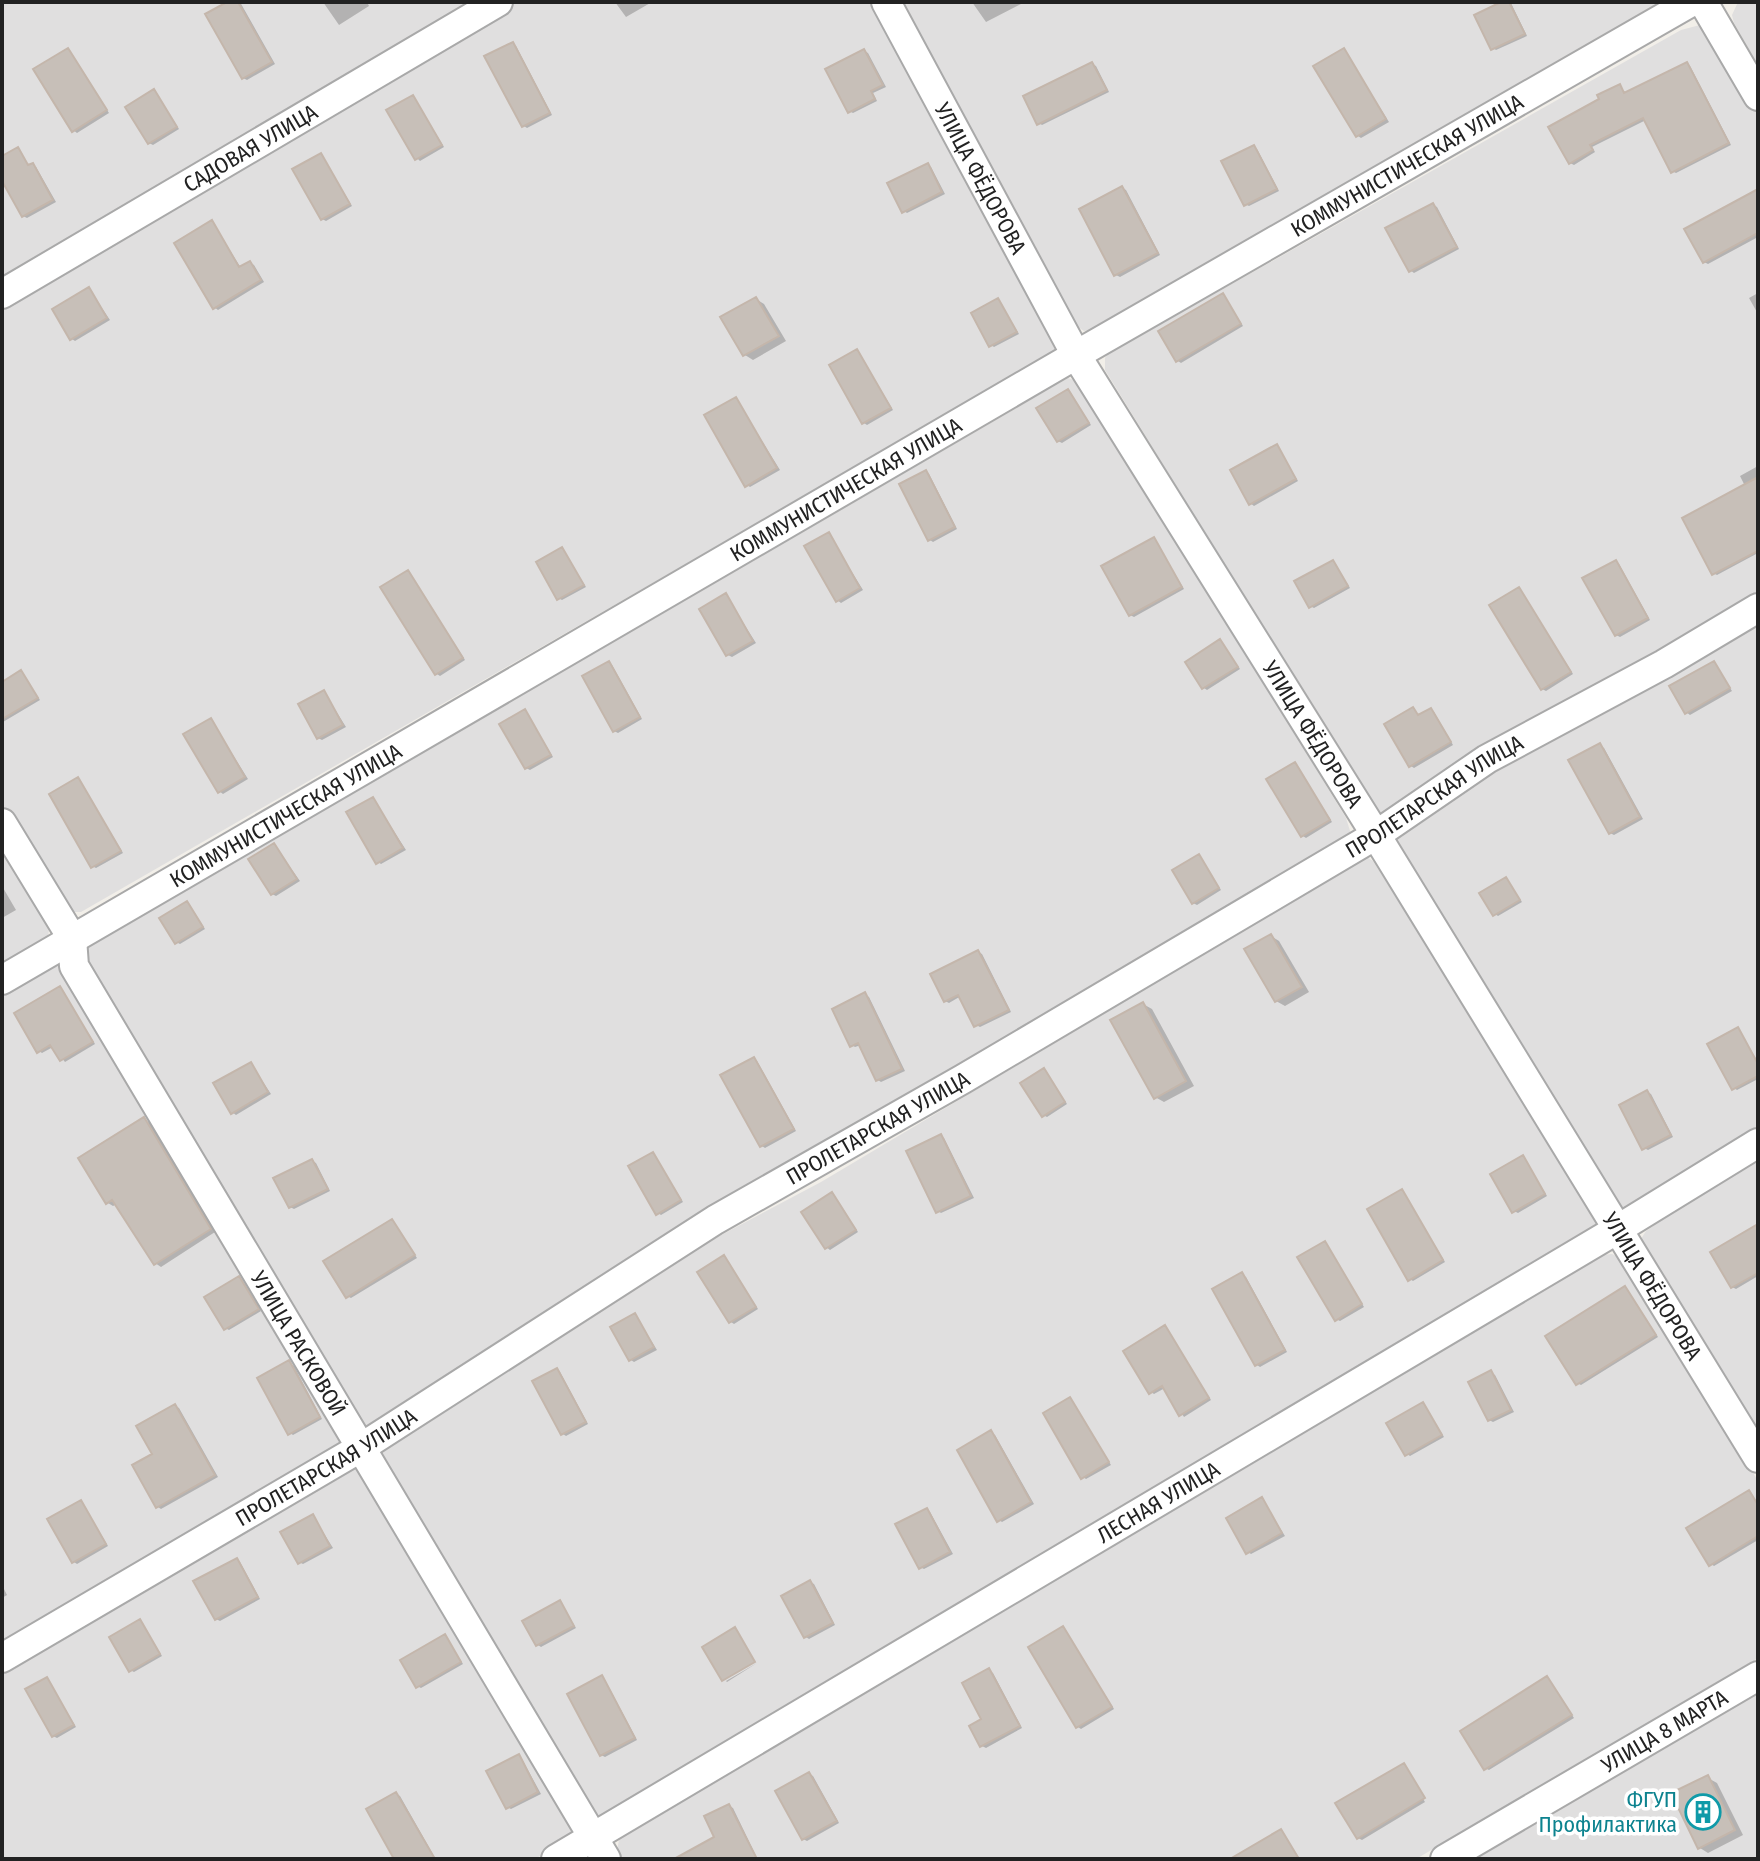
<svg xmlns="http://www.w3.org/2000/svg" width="1760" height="1861" viewBox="0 0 1760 1861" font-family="'Fira Sans Condensed',sans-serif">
  <rect width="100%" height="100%" fill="#f2efe9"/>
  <path fill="#e0dfdf" d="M2 2H471L2 278Z
    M512 2H872L1058 343 1054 352 81 912H69L60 905 2 805V304Z
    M900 2H1667L1095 329 1084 331 1075 325Z
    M1738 2H1758V65L1734 23 1732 15Z
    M1700 25 1708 28 1712 34 1758 115V593L1485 757 1379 816 1105 370V358L1108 354 1681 30Z
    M1068 378 1080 382 1346 818 1351 834 364 1438 84 967V949Z
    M1758 620V1137L1641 1209 1622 1210 1396 844 1397 839 1495 769Z
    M2 838 50 922 48 937 2 964Z
    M1367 857 1373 861 1594 1209 1597 1227 599 1819 592 1815 380 1458 386 1447 695 1249 821 1182Z
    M58 966 65 969 345 1444 2 1652V996L49 967Z
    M1758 1154V1436L1641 1239 1646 1231Z
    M1612 1254 1625 1260 1758 1481V1658L1416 1859H619L617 1851 619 1840 626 1832 1602 1255Z
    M352 1467 357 1468 576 1835 535 1859H2V1669Z
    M1758 1688V1859H1467Z"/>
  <path fill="#0003" d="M232 2H240L275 64 247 80 243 78Z
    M323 2H367L369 6 339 25Z
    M615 2H652L626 17Z
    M972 2H1025L986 22Z
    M1506 2 1511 3 1527 36 1496 50 1493 48Z
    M513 44 516 46 552 115 527 128 524 126Z
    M68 50 109 113 77 133 73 130Z
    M864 51 868 53 886 87 873 93 877 101 853 113 849 111Z
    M1344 51 1389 122 1361 138 1358 136Z
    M1092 64 1096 66 1109 92 1042 125 1039 123Z
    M1687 64 1690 66 1731 145 1676 173 1672 171 1646 120 1592 147 1595 152 1574 165 1570 163 1620 86 1626 94Z
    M154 91 179 129 153 145 149 143Z
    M413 97 444 147 420 161 417 158Z
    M1254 147 1257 149 1279 191 1249 206 1245 204Z
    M18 150 30 167H36L56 202 27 218 23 216 2 177V158Z
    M321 155 352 206 326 221 322 219Z
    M927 165 931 167 945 194 907 213 904 211Z
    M1122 188 1126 190 1160 255 1120 277 1116 275Z
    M1758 191V237L1708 264 1704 262Z
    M1433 205 1437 207 1459 249 1414 273 1410 270Z
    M212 222 241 268 250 263 254 265 264 282 218 310 214 307Z
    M89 289 110 320 75 341 72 339Z
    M1758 293V314L1749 298Z
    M1223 295 1243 326 1181 363 1178 361Z
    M756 299 764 304 786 341 753 360 745 355Z
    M998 300 1019 334 994 347 991 345Z
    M857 351 893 410 867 425 864 423Z
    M1068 391 1091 425 1062 443 1058 441Z
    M736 399 780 470 750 487 747 485Z
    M1277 447 1298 481 1254 506 1250 503Z
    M1758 466V553L1717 575 1713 573 1745 486 1740 476Z
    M926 472 929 474 957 529 933 542 930 540Z
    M829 535 863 590 841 603 837 600Z
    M1154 539 1184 589 1134 617 1130 615Z
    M562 550 586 587 562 600 558 598Z
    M1333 562 1350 588 1314 608 1310 606Z
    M1616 562 1619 564 1650 620 1620 637 1616 635Z
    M408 572 465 660 440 676 437 674Z
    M1519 589 1573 674 1546 691 1542 689Z
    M726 596 756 643 732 657 728 655Z
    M1221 642 1240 669 1207 690 1204 688Z
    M609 663 612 665 642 719 618 733 614 731Z
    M1714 663 1732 691 1690 715 1686 712Z
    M21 672 40 700 3 722 2 684Z
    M324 692 346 727 322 740 318 738Z
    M1413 709 1420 716 1431 710 1434 712 1453 745 1414 768 1411 766Z
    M525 711 553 757 530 770 526 768Z
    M211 720 248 779 223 794 219 791Z
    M1600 746 1604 748 1643 819 1614 835 1610 833Z
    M1295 764 1332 822 1306 838 1303 836Z
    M78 779 123 853 96 868 92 866Z
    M373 799 406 850 381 864 378 862Z
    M274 845 300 881 276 896 272 894Z
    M1199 857 1221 890 1197 905 1193 903Z
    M1506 880 1522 902 1498 916 1495 914Z
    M2 886 16 910 2 918Z
    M187 903 205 929 180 944 176 942Z
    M1271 936 1279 941 1309 992 1285 1006 1276 1001Z
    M978 952 982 954 1011 1012 980 1027 976 1025 961 996 949 1003 945 1001Z
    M60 988 95 1044 65 1062 53 1047 42 1053 39 1051Z
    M865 995 869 997 905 1071 881 1082 878 1080 861 1045 855 1047 852 1045Z
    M1143 1004 1152 1009 1194 1086 1164 1102 1155 1097Z
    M1738 1029 1758 1062V1079L1737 1090 1734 1088Z
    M754 1059 757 1061 796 1131 765 1148 762 1146Z
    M251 1064 271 1094 236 1115 232 1112Z
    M1044 1070 1067 1104 1047 1117 1043 1115Z
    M1647 1092 1651 1094 1673 1137 1648 1150 1644 1148Z
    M144 1120 150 1123 215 1232 161 1267 155 1263 117 1204 113 1206 108 1203Z
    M941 1136 944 1138 974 1198 941 1213 938 1211Z
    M653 1154 683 1202 661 1215 658 1213Z
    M1523 1158 1547 1196 1518 1213 1514 1211Z
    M312 1161 316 1163 330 1191 294 1209 290 1207Z
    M1402 1191 1445 1262 1413 1281 1410 1279Z
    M832 1194 858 1232 830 1250 826 1247Z
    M392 1221 417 1258 351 1298 347 1296Z
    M1758 1236V1276L1736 1289 1732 1287Z
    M1325 1243 1364 1307 1340 1321 1336 1319Z
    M724 1258 758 1309 734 1324 731 1322Z
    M1242 1275 1246 1277 1287 1352 1260 1367 1257 1365Z
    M239 1279 261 1311 229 1330 225 1328Z
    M1626 1289 1658 1337 1581 1385 1577 1383Z
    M635 1315 657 1350 634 1362 631 1360Z
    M1165 1328 1211 1400 1184 1417 1165 1388 1154 1394 1151 1392Z
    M290 1364 294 1366 322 1419 293 1435 290 1433Z
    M557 1370 560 1372 588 1424 566 1436 563 1434Z
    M1491 1373 1495 1375 1514 1412 1493 1422 1489 1420Z
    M1070 1399 1111 1465 1086 1479 1083 1477Z
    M1423 1404 1444 1437 1410 1456 1407 1454Z
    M175 1406 179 1408 218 1477 161 1509 158 1507 154 1455Z
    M991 1433 995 1435 1034 1504 1002 1522 999 1520Z
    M1749 1492 1758 1504V1540L1714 1566 1711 1564Z
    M1262 1500 1285 1536 1251 1554 1248 1552Z
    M81 1502 108 1546 77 1564 74 1562Z
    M926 1510 930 1512 953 1554 924 1569 920 1567Z
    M313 1516 333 1548 303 1564 299 1562Z
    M237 1560 240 1562 260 1599 220 1621 216 1619Z
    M810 1582 814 1584 835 1625 809 1639 806 1637Z
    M2 1585 7 1595 2 1598Z
    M560 1603 576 1628 541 1647 538 1645Z
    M140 1621 162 1656 134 1672 130 1670Z
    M1063 1628 1114 1709 1081 1729 1078 1727Z
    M445 1636 463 1664 421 1688 417 1686Z
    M757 1663 727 1682 726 1681Z
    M989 1671 993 1673 1022 1728 986 1748 982 1746Z
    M602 1677 605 1680 637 1740 605 1757 601 1755Z
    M1547 1678 1574 1718 1489 1770 1485 1768Z
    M47 1679 76 1727 57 1738 53 1736Z
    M519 1756 522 1759 541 1794 511 1809 507 1807Z
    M1403 1766 1425 1802 1362 1840 1358 1838Z
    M809 1774 813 1776 839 1823 807 1841 803 1839Z
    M1708 1778 1717 1783 1743 1835 1708 1853 1700 1848Z
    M396 1794 400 1796 435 1858 396 1859Z
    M729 1806 733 1808 756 1856 749 1859H678L717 1838Z
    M1281 1831 1300 1859H1234Z"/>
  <path fill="#c7bfb8" stroke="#c4b6ab" stroke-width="2" d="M227 2H238L272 62 242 79 205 14Z
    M1501 2H1509L1525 34 1491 50 1474 15Z
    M513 42 550 113 522 127 484 56Z
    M68 48 107 110 72 132 33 69Z
    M1344 48 1386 119 1356 137 1313 66Z
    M864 49 883 85 871 91 875 99 848 113 825 69Z
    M1092 62 1107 90 1037 125 1023 96Z
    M1687 62 1729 143 1671 173 1643 118 1590 145 1593 150 1569 164 1548 127 1599 99 1597 95 1620 84 1624 93Z
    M154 89 177 127 148 144 125 107Z
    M413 95 442 145 415 160 386 110Z
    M1254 145 1277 189 1244 206 1221 161Z
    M18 147 28 165 33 163 53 200 22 217 2 181V156Z
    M321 153 350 204 321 220 292 169Z
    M928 163 942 192 902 213 887 183Z
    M1122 186 1158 253 1114 276 1079 209Z
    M1758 189V233L1703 263 1684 229Z
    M1433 203 1457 247 1409 272 1385 228Z
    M212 220 239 267 250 261 261 280 213 309 174 243Z
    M89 287 107 318 70 340 52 309Z
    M1223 293 1241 324 1176 362 1158 331Z
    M756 297 779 336 743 356 720 317Z
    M998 298 1017 332 989 347 971 313Z
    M857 349 891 408 862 424 829 365Z
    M1068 389 1089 423 1057 442 1036 408Z
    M736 397 777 468 745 487 704 415Z
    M1277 444 1296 479 1249 505 1230 470Z
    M926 470 955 527 928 541 899 484Z
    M1758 477V551L1712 575 1682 518Z
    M829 532 860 588 836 602 804 546Z
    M1154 537 1182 587 1129 616 1101 566Z
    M562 547 584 585 557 600 536 562Z
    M1333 560 1348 586 1309 608 1294 581Z
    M1616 560 1648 618 1615 636 1582 578Z
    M408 570 463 658 435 675 380 587Z
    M1519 587 1571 672 1541 690 1489 605Z
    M726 593 753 641 726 656 699 609Z
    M1220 639 1238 667 1202 689 1185 662Z
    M609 661 640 717 613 732 582 676Z
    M1714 661 1730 688 1685 714 1669 686Z
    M21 670 38 698 2 719V682Z
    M324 690 343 725 317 739 298 704Z
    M1413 707 1418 715 1431 708 1451 742 1409 767 1384 724Z
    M525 709 551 755 525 769 499 724Z
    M211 718 245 777 218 793 183 734Z
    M1600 743 1640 817 1609 834 1568 760Z
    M1295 762 1330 820 1301 837 1266 779Z
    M78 777 121 851 91 868 49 794Z
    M373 797 403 848 376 864 346 812Z
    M274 843 297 879 271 895 248 859Z
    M1199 854 1219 888 1192 904 1172 870Z
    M1506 877 1520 900 1493 916 1479 893Z
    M187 901 203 927 175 944 159 918Z
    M1271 934 1302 987 1275 1002 1244 949Z
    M978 950 1009 1010 974 1027 958 995 944 1002 930 974Z
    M60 986 93 1042 60 1061 50 1045 37 1053 14 1013Z
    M865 992 902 1069 876 1081 858 1043 850 1047 832 1009Z
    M1143 1002 1186 1081 1154 1099 1110 1020Z
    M1738 1027 1758 1064V1076L1732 1090 1707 1044Z
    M754 1057 794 1129 760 1147 720 1075Z
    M251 1062 268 1092 231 1114 213 1083Z
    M1044 1068 1065 1102 1042 1117 1020 1083Z
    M1647 1090 1671 1135 1642 1150 1619 1105Z
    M144 1117 211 1229 154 1265 112 1200 106 1204 78 1158Z
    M941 1134 971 1196 936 1213 906 1151Z
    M653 1152 681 1200 656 1215 628 1166Z
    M1523 1155 1545 1194 1512 1213 1490 1174Z
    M312 1159 328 1189 289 1208 273 1178Z
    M1402 1189 1443 1260 1408 1281 1367 1209Z
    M832 1192 856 1230 825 1249 801 1212Z
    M392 1219 415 1255 346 1298 323 1261Z
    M1758 1224V1273L1731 1288 1710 1252Z
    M1325 1241 1362 1304 1335 1321 1297 1257Z
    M724 1255 756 1307 729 1323 697 1272Z
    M1242 1272 1285 1350 1255 1366 1212 1289Z
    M239 1276 259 1309 224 1330 204 1297Z
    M1625 1286 1656 1335 1576 1385 1545 1336Z
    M635 1313 654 1347 629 1361 610 1327Z
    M1165 1325 1209 1398 1179 1416 1162 1386 1149 1394 1123 1351Z
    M289 1360 320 1417 288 1435 257 1378Z
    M557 1368 586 1422 561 1435 532 1381Z
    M1491 1370 1511 1410 1488 1421 1468 1382Z
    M1070 1397 1109 1462 1081 1479 1043 1413Z
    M1423 1402 1442 1435 1405 1456 1386 1423Z
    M175 1404 215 1475 156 1508 132 1465 152 1454 136 1426Z
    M991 1430 1031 1502 997 1522 957 1450Z
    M1749 1490 1758 1505V1536L1709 1566 1686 1528Z
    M1262 1497 1282 1533 1246 1554 1226 1518Z
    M81 1500 106 1544 72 1563 47 1519Z
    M927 1508 950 1552 919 1569 895 1524Z
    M313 1514 330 1546 298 1564 280 1532Z
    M237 1558 258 1597 215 1620 193 1581Z
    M810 1580 833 1623 804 1638 781 1596Z
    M560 1600 574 1626 536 1646 522 1621Z
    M140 1619 160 1654 129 1672 109 1637Z
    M1063 1626 1112 1707 1076 1728 1028 1647Z
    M735 1627 755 1662 722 1681 702 1647Z
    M445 1634 461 1662 416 1688 400 1660Z
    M989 1668 1020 1726 980 1747 969 1726 981 1719 962 1683Z
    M602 1675 635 1738 600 1756 567 1694Z
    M1547 1676 1572 1715 1484 1770 1460 1731Z
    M47 1677 74 1725 52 1737 25 1689Z
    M519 1754 538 1792 506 1809 486 1771Z
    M1404 1763 1425 1798 1357 1839 1335 1803Z
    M809 1772 837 1821 802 1840 775 1791Z
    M1708 1775 1735 1830 1698 1849 1671 1793Z
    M396 1792 435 1859H394L366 1809Z
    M729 1804 757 1859H674L714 1837 704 1816Z
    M1281 1829 1299 1859H1230Z"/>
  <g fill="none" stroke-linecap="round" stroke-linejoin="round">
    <defs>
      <g id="minor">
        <path id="s1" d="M886 2 1076 355 1376 835 1758 1458"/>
        <path d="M1703 2 1758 96"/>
        <path id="s2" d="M2 294 498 2"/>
        <path id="s3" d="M2 823 72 938 74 966 606 1859"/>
        <path id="s4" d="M2 980 1076 355 1691 2"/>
        <path id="s5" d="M2 1658 362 1447 715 1220 963 1079 1376 835 1487 759 1664 664 1758 608"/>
        <path id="s6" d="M556 1859 1618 1229 1758 1143"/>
        <path id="s7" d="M1445 1859 1758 1676"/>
      </g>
    </defs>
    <use href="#minor" stroke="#a9a9a9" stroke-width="32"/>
    <use href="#minor" stroke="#fff" stroke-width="28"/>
  </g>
  <defs>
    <symbol id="building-ring" viewBox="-11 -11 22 22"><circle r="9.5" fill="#fff" stroke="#0f9aa8" stroke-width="1.5"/><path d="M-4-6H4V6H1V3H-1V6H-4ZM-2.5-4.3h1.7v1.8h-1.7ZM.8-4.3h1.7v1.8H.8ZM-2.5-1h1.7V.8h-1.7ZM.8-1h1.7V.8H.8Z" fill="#0f9aa8"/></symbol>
  </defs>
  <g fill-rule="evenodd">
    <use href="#building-ring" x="1683" y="1792" width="40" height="40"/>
  </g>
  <g text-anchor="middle" stroke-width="7" stroke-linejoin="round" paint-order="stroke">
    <g font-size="22" fill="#222" stroke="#fff">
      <text dy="8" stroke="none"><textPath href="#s2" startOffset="288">САДОВАЯ УЛИЦА</textPath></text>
      <text dy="8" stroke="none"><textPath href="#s4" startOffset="1624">КОММУНИСТИЧЕСКАЯ УЛИЦА</textPath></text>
      <text dy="8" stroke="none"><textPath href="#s1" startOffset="200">УЛИЦА ФЁДОРОВА</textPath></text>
      <text dy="8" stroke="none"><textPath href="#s4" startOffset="976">КОММУНИСТИЧЕСКАЯ УЛИЦА</textPath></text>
      <text dy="8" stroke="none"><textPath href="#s1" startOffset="848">УЛИЦА ФЁДОРОВА</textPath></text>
      <text dy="8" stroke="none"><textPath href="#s5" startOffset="1672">ПРОЛЕТАРСКАЯ УЛИЦА</textPath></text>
      <text dy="8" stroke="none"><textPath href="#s4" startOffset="328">КОММУНИСТИЧЕСКАЯ УЛИЦА</textPath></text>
      <text dy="8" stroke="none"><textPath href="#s5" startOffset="1024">ПРОЛЕТАРСКАЯ УЛИЦА</textPath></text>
      <text dy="8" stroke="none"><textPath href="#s1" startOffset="1496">УЛИЦА ФЁДОРОВА</textPath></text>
      <text dy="8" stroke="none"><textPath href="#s3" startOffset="602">УЛИЦА РАСКОВОЙ</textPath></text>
      <text dy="8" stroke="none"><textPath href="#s5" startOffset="376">ПРОЛЕТАРСКАЯ УЛИЦА</textPath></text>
      <text dy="8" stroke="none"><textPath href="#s6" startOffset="700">ЛЕСНАЯ УЛИЦА</textPath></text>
      <text dy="8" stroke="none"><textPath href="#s7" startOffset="254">УЛИЦА 8 МАРТА</textPath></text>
    </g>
    <g font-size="22" fill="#0d838f" stroke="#fff" text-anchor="end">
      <text x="1677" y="1807">ФГУП<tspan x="1677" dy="25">Профилактика</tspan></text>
    </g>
  </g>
  <rect width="1760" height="1861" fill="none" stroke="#222222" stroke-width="8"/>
</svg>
